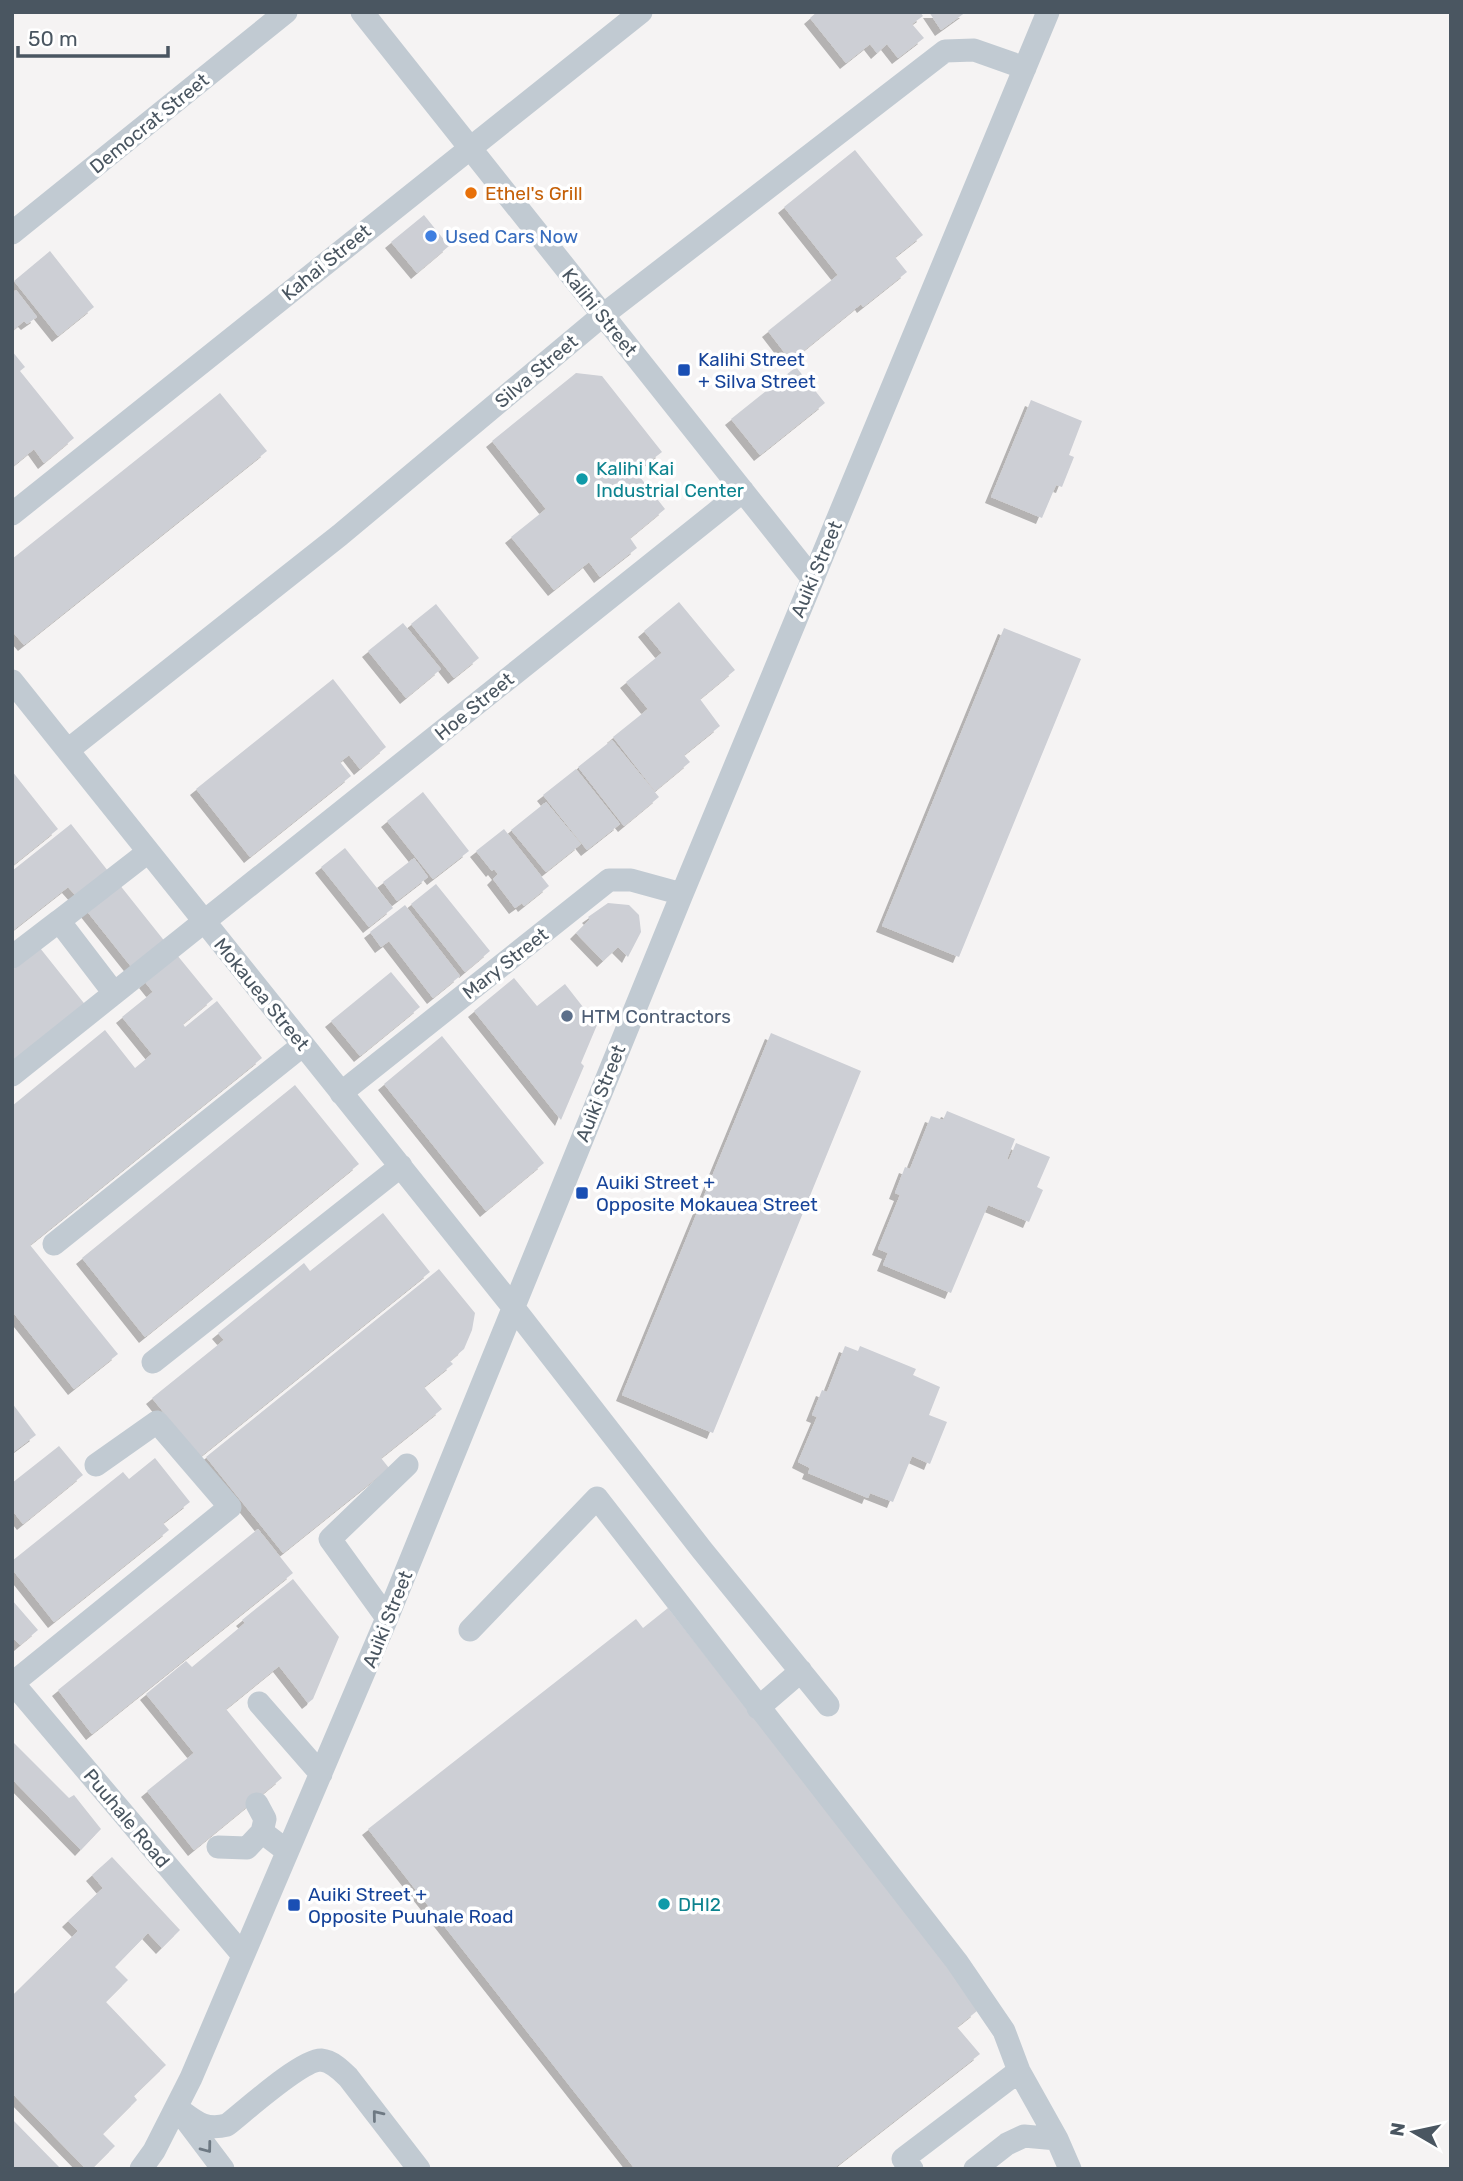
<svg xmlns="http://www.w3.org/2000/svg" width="1463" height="2181" viewBox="0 0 1463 2181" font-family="Rubik,sans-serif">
  <defs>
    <filter id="shadow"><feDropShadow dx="-6" dy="6" stdDeviation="0" flood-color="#0004"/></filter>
  </defs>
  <rect width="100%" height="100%" fill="#f5f3f3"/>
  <path fill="#cdcfd5" filter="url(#shadow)" d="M817 12H920L923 16 912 24 924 38 898 58 887 44 877 53 870 44 846 63 810 18Z
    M929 12H966L941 30Z
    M855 150 923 235 895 257 907 272 863 307 861 304 791 361 768 331 838 275 784 207Z
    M424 215 449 246 417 273 391 242Z
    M50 251 94 307 58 336 14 281Z
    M16 290 37 317 27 324 24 321 12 331V293Z
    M12 351 25 367 20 371 74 438 44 463 34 449 12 467Z
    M796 367 825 403 760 455 731 419Z
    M576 373 602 376 662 452 636 472 665 509 630 538 637 548 600 577 589 562 554 590 511 537 546 509 492 441Z
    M220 393 267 451 24 645 12 631V559Z
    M1031 400 1082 421 1069 455 1074 457 1062 487 1056 485 1042 518 991 497Z
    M679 602 735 670 700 699 720 726 684 755 690 762 655 791 613 737 648 709 626 682 662 653 644 631Z
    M436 604 479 658 454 678 411 624Z
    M403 623 441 669 406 698 368 651Z
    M1004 628 1081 659 959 957 882 926Z
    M333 679 386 747 360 769 349 755 340 762 351 776 250 857 196 789Z
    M612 740 659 797 624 826 578 767Z
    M576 769 620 824 587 850 543 795Z
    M12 771 58 829 12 866Z
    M423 792 469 851 433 879 387 821Z
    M546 802 581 844 546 872 511 830Z
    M71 824 108 871 77 897 68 887 12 931V871Z
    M504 829 549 886 524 906 522 903 515 908 493 879 498 874 494 869 492 871 476 851Z
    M345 848 393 908 369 927 321 867Z
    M414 858 428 877 397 901 383 882Z
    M119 884 166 943 133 969 86 910Z
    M436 884 490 951 465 972 411 904Z
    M608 903 629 905 639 915 641 932 628 957 618 947 603 961 576 933 590 919 588 917Z
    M405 905 460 976 433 998 389 941 381 947 370 932Z
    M40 948 87 1007 12 1067V970Z
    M177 955 213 999 183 1024 185 1027 217 1001 262 1058 30 1245 118 1354 74 1389 12 1311V1106L105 1030 135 1068 152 1054 122 1017 153 992 145 982Z
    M391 972 420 1007 360 1056 331 1021Z
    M514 978 537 1006 565 984 597 1025 581 1063 584 1066 561 1120 474 1011Z
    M771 1033 861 1071 713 1433 622 1395Z
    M442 1036 544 1163 486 1211 384 1084Z
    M295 1085 359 1164 145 1337 82 1258Z
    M947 1111 1015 1139 1007 1159 1009 1160 1016 1143 1050 1157 1037 1187 1043 1190 1029 1222 988 1205 951 1293 883 1265 888 1253 878 1249 900 1195 895 1193 905 1167 910 1169 931 1116 943 1120Z
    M383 1213 430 1272 200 1457 152 1398 224 1340 218 1333 304 1263 310 1271Z
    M439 1269 475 1313 472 1330 464 1349 450 1361 453 1364 424 1387 442 1409 381 1458 389 1468 283 1553 206 1457Z
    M845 1346 858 1351 860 1346 916 1369 913 1375 940 1387 929 1415 947 1422 930 1464 912 1456 893 1502 870 1493 868 1498 808 1473 810 1468 798 1462 817 1417 812 1415 822 1390 827 1392Z
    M12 1403 36 1435 12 1453Z
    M59 1446 83 1475 23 1524 12 1510V1483Z
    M155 1458 190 1502 163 1523 169 1530 54 1622 12 1569V1561L123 1472 129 1479Z
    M258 1529 293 1573 92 1734 58 1690Z
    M293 1579 339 1637 313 1699 308 1703 279 1666 226 1709 282 1778 194 1850 147 1791 194 1753 146 1694 186 1661 192 1667 245 1623 242 1620Z
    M12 1600 38 1630 20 1645 12 1637Z
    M668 1608 960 1980 977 2011 957 2027 980 2054 833 2169H635L368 1829 636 1619 643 1628Z
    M12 1741 69 1798 74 1795 101 1829 81 1850 12 1779Z
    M112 1857 180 1930 162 1948 148 1933 115 1967 128 1980 106 2002 166 2065 134 2096 137 2100 103 2134 115 2146 92 2169H86L12 2093V1996L78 1931 68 1921 103 1888 92 1875Z
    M12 2119 61 2169H12Z"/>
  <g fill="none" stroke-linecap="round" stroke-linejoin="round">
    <path stroke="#c1cad2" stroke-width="23" d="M362 12 812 578
      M12 233 286 12
      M12 514 641 12
      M12 681 513 1307 702 1550 828 1705
      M68 750 340 535 603 315 945 51 974 50 1025 68
      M59 921 148 852
      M12 957 59 921 114 993
      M12 1075 743 491
      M341 1093 609 880H631L682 894
      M54 1244 303 1045
      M153 1362 401 1166
      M387 1618 330 1539 407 1465
      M470 1630 597 1498 957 1962 1004 2031 1019 2071 1057 2139 1070 2169
      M12 1682 242 1954
      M13 1683 230 1507 157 1422 96 1465
      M259 1703 321 1774
      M758 1708 801 1671
      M257 1804 265 1819 262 1832
      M218 1847 247 1848 262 1832 287 1851
      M141 2169 154 2151 191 2078 387 1618 682 894 1048 12
      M223 2169 177 2108C195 2121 204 2131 227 2125 245 2111 301 2060 321 2060 332 2061 341 2070 348 2077L419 2169
      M912 2169 903 2159 1019 2071
      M975 2169 1007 2144 1024 2136 1057 2139"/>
  </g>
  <defs><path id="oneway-chevron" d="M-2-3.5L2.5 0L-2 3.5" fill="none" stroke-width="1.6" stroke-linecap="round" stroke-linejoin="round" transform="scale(1.75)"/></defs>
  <g stroke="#6e7983">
    <use href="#oneway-chevron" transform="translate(377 2115) rotate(-129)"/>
    <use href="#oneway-chevron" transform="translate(207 2148) rotate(53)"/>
  </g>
  <circle fill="#e8710a" stroke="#fff" stroke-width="2.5" cx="471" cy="193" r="7"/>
  <circle fill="#3f7fe0" stroke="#fff" stroke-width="2.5" cx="431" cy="236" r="7"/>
  <g fill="#1a4fb4" stroke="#fff" stroke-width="2.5">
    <rect x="677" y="363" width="14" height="14" rx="3.5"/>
    <rect x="575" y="1186" width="14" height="14" rx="3.5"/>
    <rect x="287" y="1898" width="14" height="14" rx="3.5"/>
  </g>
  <g fill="#0f9aa8" stroke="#fff" stroke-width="2.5">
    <circle cx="582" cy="479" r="7"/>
    <circle cx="664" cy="1904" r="7"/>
  </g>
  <circle fill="#5c6f8a" stroke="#fff" stroke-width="2.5" cx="567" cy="1016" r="7"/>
  <g text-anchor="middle" stroke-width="7" stroke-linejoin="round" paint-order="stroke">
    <g font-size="19" fill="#4a5661" stroke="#fff">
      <text transform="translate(149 123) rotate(-39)" y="7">Democrat Street</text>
      <text transform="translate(326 262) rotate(-39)" y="7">Kahai Street</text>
      <text transform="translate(600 312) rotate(51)" y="7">Kalihi Street</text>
      <text transform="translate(536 371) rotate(-40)" y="7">Silva Street</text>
      <text transform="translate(816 569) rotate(-67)" y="7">Auiki Street</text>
      <text transform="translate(474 706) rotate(-39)" y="7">Hoe Street</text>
      <text transform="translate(505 963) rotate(-38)" y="7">Mary Street</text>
      <text transform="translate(262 994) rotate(51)" y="7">Mokauea Street</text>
      <text transform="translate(600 1093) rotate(-68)" y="7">Auiki Street</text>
      <text transform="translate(387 1619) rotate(-68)" y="7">Auiki Street</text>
      <text transform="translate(127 1818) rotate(50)" y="7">Puuhale Road</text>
    </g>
    <g font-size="19" fill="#c56008" stroke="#fff" text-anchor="start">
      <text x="485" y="200">Ethel's Grill</text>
    </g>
    <g font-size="19" fill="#366cbe" stroke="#fff" text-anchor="start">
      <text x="445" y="243">Used Cars Now</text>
    </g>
    <g font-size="19" fill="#164399" stroke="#fff" text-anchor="start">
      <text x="698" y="366">Kalihi Street<tspan x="698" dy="22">+ Silva Street</tspan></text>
      <text x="596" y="1189">Auiki Street +<tspan x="596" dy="22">Opposite Mokauea Street</tspan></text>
      <text x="308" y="1901">Auiki Street +<tspan x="308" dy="22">Opposite Puuhale Road</tspan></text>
    </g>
    <g font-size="19" fill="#0d838f" stroke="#fff" text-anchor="start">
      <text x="596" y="475">Kalihi Kai<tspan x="596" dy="22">Industrial Center</tspan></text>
      <text x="678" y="1911">DHI2</text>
    </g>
    <g font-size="19" fill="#4e5e75" stroke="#fff" text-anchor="start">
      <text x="581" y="1023">HTM Contractors</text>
    </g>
  </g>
  <rect width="1463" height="2181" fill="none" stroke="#4a5661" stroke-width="28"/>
  <g transform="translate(1414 2132) rotate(279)" stroke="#ffffff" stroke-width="5" paint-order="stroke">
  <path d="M0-5L12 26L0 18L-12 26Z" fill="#4a5661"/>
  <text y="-10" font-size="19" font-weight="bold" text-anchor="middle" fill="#4a5661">N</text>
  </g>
  <path d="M18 46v10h150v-10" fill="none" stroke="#4a5661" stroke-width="3.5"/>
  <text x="28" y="46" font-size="21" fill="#4a5661" stroke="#ffffff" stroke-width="5" paint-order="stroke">50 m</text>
</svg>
